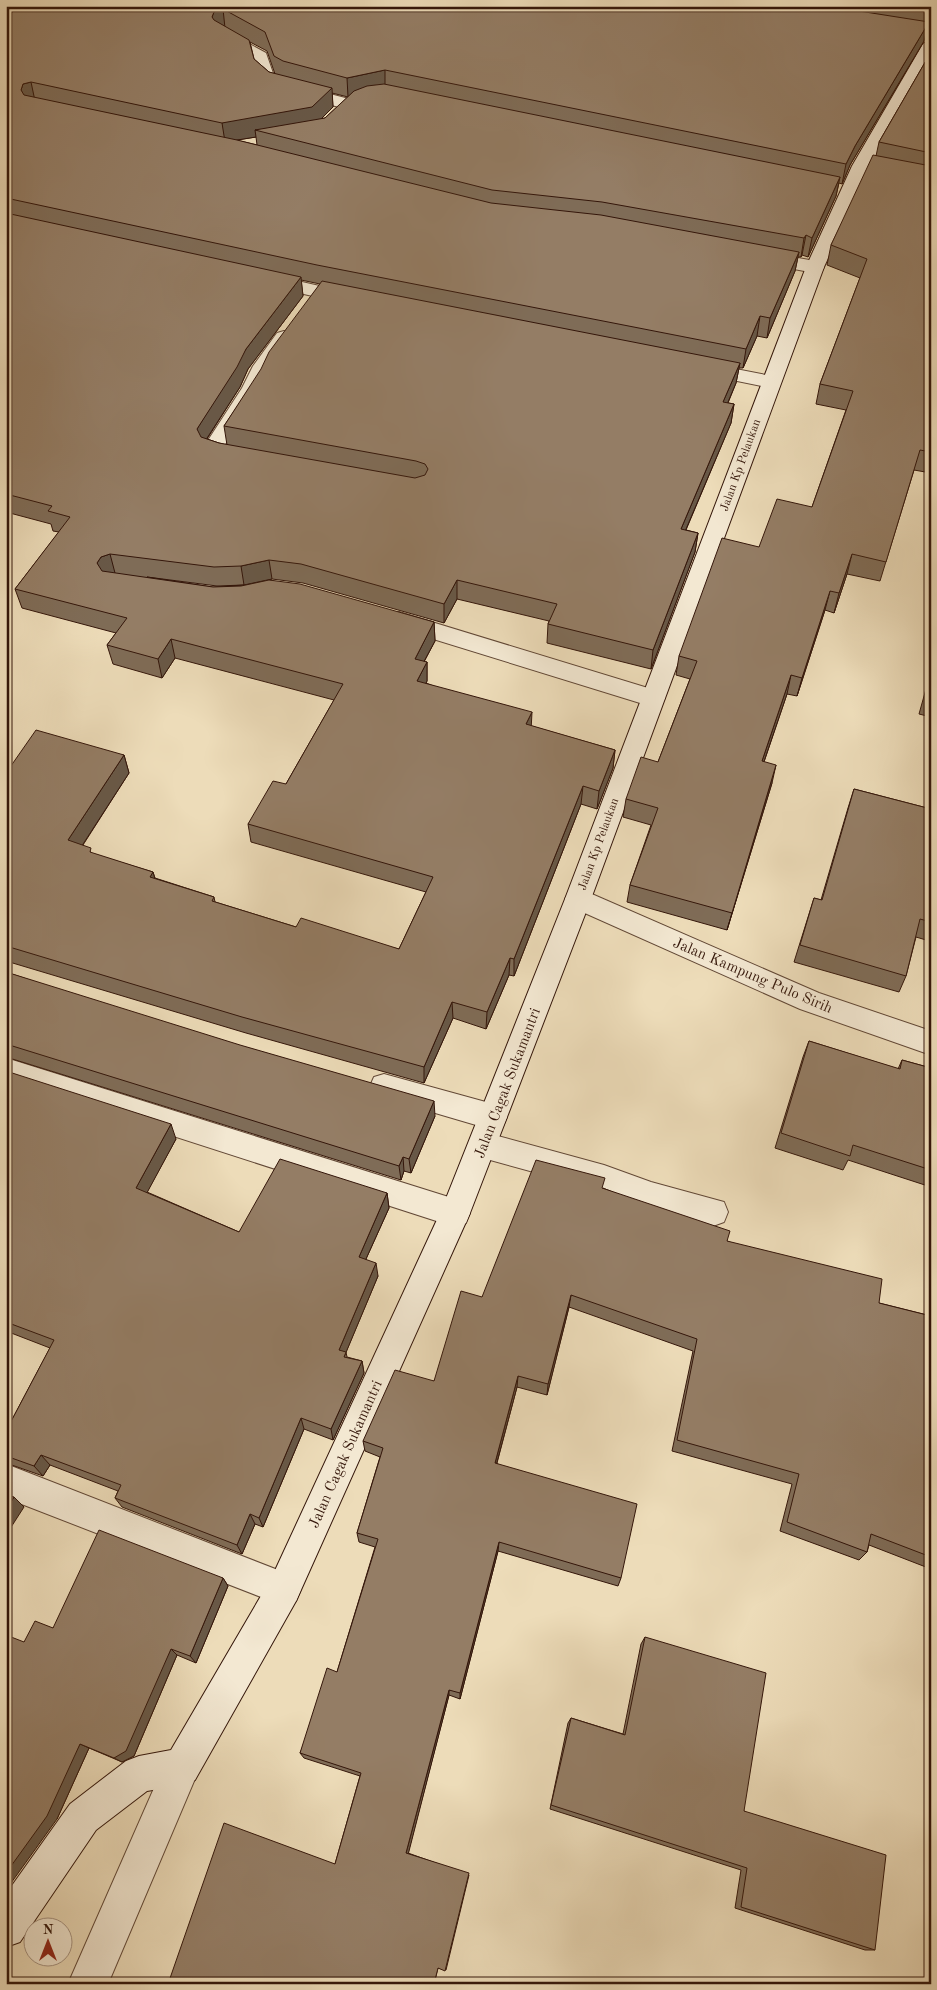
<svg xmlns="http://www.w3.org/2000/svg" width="937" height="1990" viewBox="0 0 937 1990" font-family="'Old Standard TT',serif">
  <rect width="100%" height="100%" fill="#eddcb9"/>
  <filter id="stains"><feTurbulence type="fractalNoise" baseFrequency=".004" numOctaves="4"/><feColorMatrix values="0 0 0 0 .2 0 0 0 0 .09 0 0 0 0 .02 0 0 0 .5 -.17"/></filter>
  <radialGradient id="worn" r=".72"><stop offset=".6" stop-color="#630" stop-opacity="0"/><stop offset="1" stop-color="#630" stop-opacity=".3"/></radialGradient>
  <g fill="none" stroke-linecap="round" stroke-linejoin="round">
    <defs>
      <path id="street" d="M224 30 266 53 274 76 284 82 353 100 355 104 353 108 347 109 272 90 258 78 253 58 218 38 216 35 218 32Z
        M759 251 815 261 822 263 824 267 822 271 815 273 752 261 750 257 752 253Z
        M267 274 359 295 362 299 359 303 352 305 260 284 258 280 260 276Z
        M284 331 291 333 294 337C269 373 248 410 224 446L246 452 249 457 246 462C233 465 210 460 203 448L242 388 253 366 277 333Z
        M700 362 771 376 778 378 781 382 778 386 771 388 693 372 690 368 693 364Z
        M399 612 661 692 665 698 661 704 653 707 391 626 388 620 391 614Z
        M578 888 819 993 931 1031V1055L800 1009 569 906 565 899 569 892Z
        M6 1058 455 1199 466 1203 470 1213 466 1223 455 1227 6 1082Z
        M384 1074 493 1104 503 1108 507 1117 503 1126 493 1130 374 1095 370 1086 374 1077Z
        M483 1132 604 1165 651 1182 724 1202 728 1212 724 1222 713 1226 651 1210 603 1191 483 1158 473 1154 468 1145 473 1136Z
        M6 1464 296 1577 301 1589 296 1601 284 1606 6 1498Z
        M182 1749 195 1754 200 1767 108 1984H68L169 1754Z"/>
      <path id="secondary" d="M931 39V59L870 166 824 267 591 899 470 1213 296 1601 195 1780 182 1785 147 1791 96 1830 20 1942 6 1947V1894L70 1804 126 1761 139 1756 171 1750 272 1577 441 1211 565 899 806 267 852 166 923 44Z"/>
    </defs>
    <use href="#street" stroke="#624836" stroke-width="2"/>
    <use href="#secondary" stroke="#34160a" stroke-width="2"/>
    <use href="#street" fill="#f3e8d2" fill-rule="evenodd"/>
    <use href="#secondary" fill="#f3e8d2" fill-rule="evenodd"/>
  </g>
  <path fill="#7f6c57" stroke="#34160a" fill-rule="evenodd" d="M6 6H931V29L928 28 924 41 850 165 842 184 839 183 836 196 808 257 802 255 801 257H798L795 271 767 338 757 336 743 368H739L736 383 728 403 734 404 731 423 686 530 698 533 695 552 651 669 547 643 548 624 549 621 457 599 444 623 303 583 272 579 269 580 434 622 435 641 424 662H427V681L426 683 531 726 615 750 613 768 597 809 581 804 514 976 509 975 486 1029 453 1018 424 1083 246 1033 6 961V773L124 755 129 773 83 845 93 854 153 872 155 878 214 897 215 902 296 927 399 949 426 892 251 842 248 824 286 784 334 700 175 658 162 678 113 664 107 645 116 633 22 608 15 589 59 532 53 531 51 524 6 512ZM250 42 267 51 275 74 269 72 254 59ZM332 93 348 97 325 118 321 119 333 107ZM256 137 257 145 236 140ZM301 280 320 284 224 426 227 445 219 443 207 439 240 387 248 369 303 296ZM147 577 217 586 244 585 213 587Z
    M931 52V473L914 470 880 581 847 574 834 613 825 610 797 696 787 694 764 762 772 783 727 930 627 902 630 885 651 825 623 817 626 799 658 762 690 679 676 675 679 656 759 547 812 507 846 410 816 404 820 384 860 278 827 265 831 245 876 156 879 142Z
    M931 671V717L919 714Z
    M854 789 931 809V930L926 940 916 937 906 976 899 992 794 962 814 898 821 900 848 808Z
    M6 972 435 1116 411 1173 404 1171 401 1180 6 1057Z
    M809 1041 898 1069 902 1060 931 1068V1187L848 1160 843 1170 775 1148 803 1057Z
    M6 1071 176 1139 147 1192 239 1232 387 1193 389 1208 366 1259 378 1276 346 1352 347 1357 362 1361 364 1373 333 1440 304 1429 263 1527 255 1524 242 1554 122 1507 115 1498 118 1491 50 1465 43 1476 6 1463V1431L50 1348 6 1331Z
    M603 1188 727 1241 879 1303 931 1316V1569L869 1545 867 1552 859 1560 780 1531 792 1484 672 1451 693 1351 569 1307 547 1395 517 1387 497 1463 621 1578 618 1586 498 1551 460 1699 449 1695 408 1853 469 1875 446 1970 438 1968 434 1984 335 1864 360 1776 304 1758 300 1753 337 1672 375 1547 359 1542 357 1533 380 1457 365 1451 363 1441 434 1381 482 1297Z
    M223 1578 228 1586 196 1663 177 1655 134 1756 122 1762 89 1748 57 1819 24 1642 53 1628Z
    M645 1637 744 1811 875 1950H865L735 1908 741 1870 550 1809 568 1723 571 1718 623 1734 641 1644Z"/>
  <path fill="#685847" stroke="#34160a" d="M223 9 225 28 216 31 212 17 214 12Z
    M929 22 924 41 850 165 842 184 846 164 855 146Z
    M385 70V89L348 97 347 78Z
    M31 82 35 101 27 103 21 90 23 84Z
    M332 88 333 107 314 126 255 130 256 137 225 142 222 123Z
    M840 177 836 196 808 257 812 238Z
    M806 235 802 255 801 257 804 238Z
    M799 252 795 271 767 338 770 318Z
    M301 277 303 296 248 369 240 387 200 449 197 429 246 349Z
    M760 316 757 336 743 368 746 349Z
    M740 363 736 383 720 421 723 402Z
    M734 404 731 423 678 548 681 529Z
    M698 533 695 552 651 669 653 650Z
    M110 554 115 573 102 582 97 563 101 557Z
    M852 554 847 574 834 613 839 593Z
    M269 560 272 579 244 585 241 566Z
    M457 580V599L444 623V604Z
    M830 591 825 610 797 696 802 678Z
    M434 622 435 641 415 678V659Z
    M171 639 175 658 162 678 158 659Z
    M427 662V681L418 699 417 681Z
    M791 675 787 694 758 779 762 761Z
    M532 712 531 731 526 724Z
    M615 750 613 768 597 809 599 791Z
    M124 755 129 773 74 858 68 840Z
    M776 765 772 783 727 930 732 913Z
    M583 786 581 804 514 976V959Z
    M153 872 158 890 150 877Z
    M510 958 509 975 486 1029 487 1012Z
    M452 1002 453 1018 424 1083V1067Z
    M434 1101 435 1116 411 1173 409 1159Z
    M171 1124 176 1139 142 1202 136 1188Z
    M403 1157 404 1171 401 1180 399 1166Z
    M387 1193 389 1208 361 1270 359 1257Z
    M376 1263 378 1276 342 1362 339 1350Z
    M571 1295 569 1307 547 1395 548 1384Z
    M362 1361 364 1373 333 1440 331 1429Z
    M518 1376 517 1387 494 1473 495 1463Z
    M301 1418 304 1429 263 1527 259 1518Z
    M41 1455 50 1465 43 1476 34 1466Z
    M14 1497 24 1507 6 1535V1510Z
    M250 1514 255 1524 242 1554 237 1545Z
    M499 1542 498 1551 460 1699V1693Z
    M223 1578 228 1586 196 1663 190 1656Z
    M171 1649 177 1655 134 1756 122 1762 114 1758Z
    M449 1690V1695L408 1855 406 1853Z
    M80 1744 89 1748 57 1819 6 1890V1873Z"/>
  <path fill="#947d65" stroke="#34160a" d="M6 6H827L929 22 855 146 846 164 385 70 347 78 283 61 274 56 265 32 223 9 214 12 212 17 214 20 249 40 254 59 269 72 332 88 312 107 222 123 31 82 23 84 21 90 24 95 237 140 491 203 601 215 799 252 770 318 760 316 746 349 317 265 6 198Z
    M914 6H931V9Z
    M931 52V153L879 142Z
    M384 84 840 177 812 238 806 235 804 238 602 202 492 190 255 130 325 118 354 91 367 86Z
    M873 155 931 166V452L920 450 886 562 852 554 839 593 830 591 802 678 791 675 762 761 776 765 732 913 630 885 658 808 626 799 641 757 658 762 697 661 679 656 722 538 759 547 777 499 812 507 853 391 820 384 867 259 831 245Z
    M6 213 301 277 246 349 237 367 197 429 201 437 219 443 415 478 425 475 428 469 425 464 416 461 224 426 261 369 269 352 322 281 740 363 723 402 734 404 681 529 698 533 653 650 548 624 557 604 457 580 444 604 301 564 269 560 241 566 214 567 110 554 101 557 97 563 102 571 213 587 241 586 269 580 300 584 434 622 415 659 427 662 417 681 532 712 526 724 615 750 599 791 583 786 514 959 510 958 487 1012 452 1002 424 1067 242 1017 6 946V773L36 730 124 755 68 840 91 848 90 852 153 872 150 877 214 897 212 901 296 927 301 918 399 949 433 877 248 824 273 781 286 784 343 684 171 639 158 659 107 645 127 618 15 589 70 517 48 511 52 506 6 494Z
    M931 677V696L926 695Z
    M854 789 931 809V922L920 919 906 976 800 945 814 898 822 900Z
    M6 972 240 1045 434 1101 409 1159 403 1157 399 1166 6 1044Z
    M809 1041 900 1069 902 1060 931 1068V1170L853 1145 850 1156 781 1133Z
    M6 1071 171 1124 136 1188 239 1232 280 1159 387 1193 359 1257 376 1263 339 1350 346 1352 344 1357 362 1361 331 1429 301 1418 259 1518 250 1514 237 1545 115 1498 121 1485 41 1455 34 1466 6 1456V1431L54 1340 6 1322Z
    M536 1160 605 1178 602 1188 730 1231 727 1241 882 1279 879 1303 931 1316V1557L871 1534 867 1552 787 1522 799 1474 677 1440 697 1339 571 1295 548 1384 518 1376 495 1463 637 1504 621 1578 499 1542 460 1693 449 1690 406 1853 469 1873 445 1971 438 1968 434 1984H168L224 1823 335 1864 361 1773 300 1753 327 1668 337 1672 378 1539 357 1533 383 1448 363 1441 395 1370 434 1381 461 1291 482 1297Z
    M6 1494 14 1497 6 1510Z
    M99 1530 223 1578 190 1656 171 1649 126 1751 114 1758 80 1744 47 1816 6 1873V1635L24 1642 35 1621 53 1628Z
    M645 1637 766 1673 744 1811 886 1855 875 1950 741 1907 747 1868 551 1805 571 1718 625 1735Z"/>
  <g text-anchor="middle" stroke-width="4" stroke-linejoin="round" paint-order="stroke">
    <g font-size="12" fill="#34160a" stroke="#f3e8d2">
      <text transform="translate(740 465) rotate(-70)" y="4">Jalan Kp Pelaukan</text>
      <text transform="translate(598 844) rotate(-70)" y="4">Jalan Kp Pelaukan</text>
    </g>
    <g font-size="15" fill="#34160a" stroke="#f3e8d2">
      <text transform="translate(753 975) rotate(23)" y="5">Jalan Kampung Pulo Sirih</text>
      <text transform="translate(507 1083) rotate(-69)" y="5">Jalan Cagak Sukamantri</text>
      <text transform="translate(345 1454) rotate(-66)" y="5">Jalan Cagak Sukamantri</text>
    </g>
  </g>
  <rect width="937" height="1990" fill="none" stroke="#eddcb9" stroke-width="25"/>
  <rect x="8" y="8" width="922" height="1975" fill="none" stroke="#34160a" stroke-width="2.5"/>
  <rect x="12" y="12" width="912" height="1965" fill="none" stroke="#34160a"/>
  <g transform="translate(48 1942)"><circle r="24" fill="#f3e8d2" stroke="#a79482"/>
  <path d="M0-4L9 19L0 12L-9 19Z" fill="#8f2418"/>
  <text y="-8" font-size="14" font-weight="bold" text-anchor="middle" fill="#34160a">N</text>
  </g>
  <rect width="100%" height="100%" filter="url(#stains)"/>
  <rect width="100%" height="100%" fill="url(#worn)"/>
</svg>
